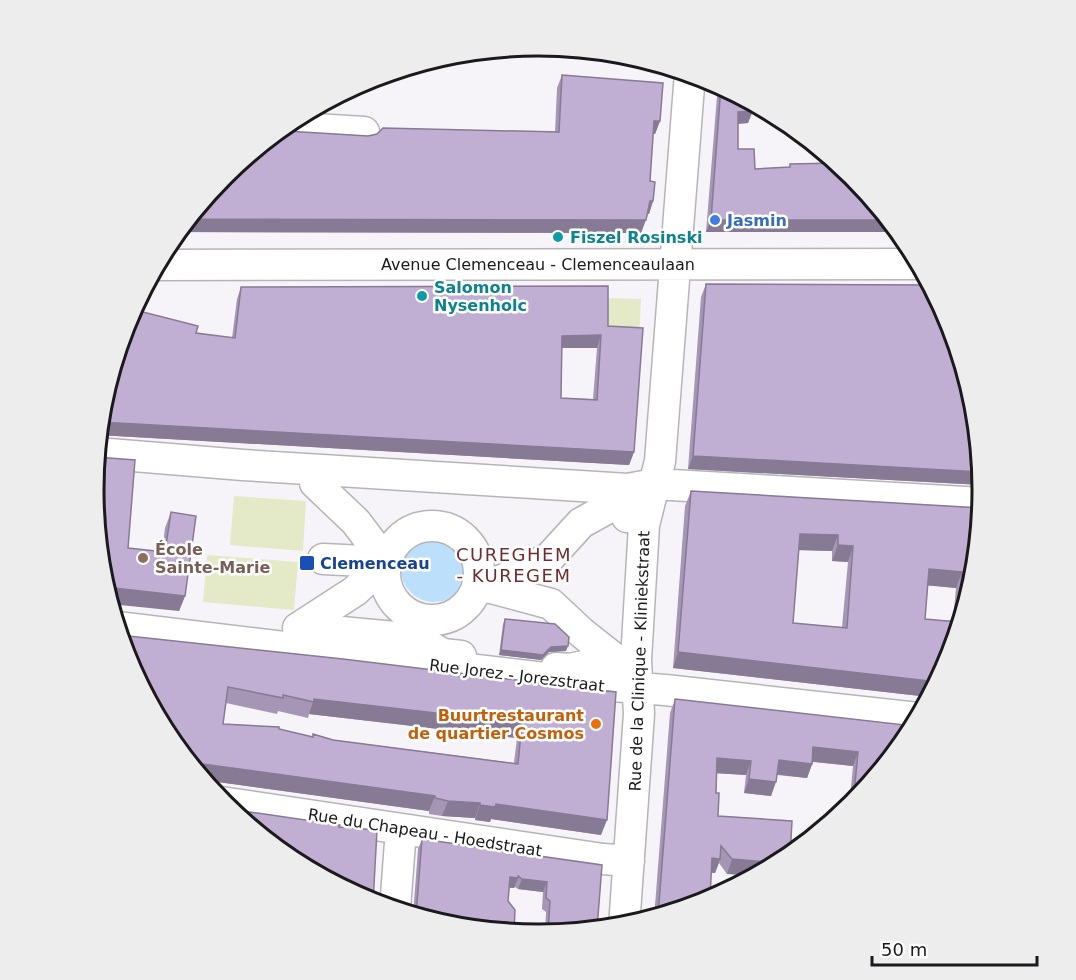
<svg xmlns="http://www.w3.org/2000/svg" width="1076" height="980" viewBox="0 0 1076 980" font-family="'DejaVu Sans',sans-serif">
  <rect width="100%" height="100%" fill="#f7f4f9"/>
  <path fill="#e4e9c8" d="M603 298 641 299 639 341 603 338Z
    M234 496 306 501 303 551 230 545Z
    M207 555 298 562 294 610 203 602Z"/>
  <path fill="#bce0fc" d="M401 569a33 33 0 1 1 66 0a33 33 0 1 1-66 0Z"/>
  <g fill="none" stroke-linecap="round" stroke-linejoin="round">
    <defs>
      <path id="minor" d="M282 127 364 132
        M156 265 919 264
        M97 453 243 465 628 489 654 484 982 503
        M315 483 356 522 386 562
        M385 573a47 47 0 1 1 94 0a47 47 0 1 1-94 0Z
        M480 585 551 604 582 633 615 659 614 671
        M485 588 549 558 581 523 626 498 627 517
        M117 627 612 686 665 690 918 718
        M298 628 417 639 443 654 461 656
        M298 628 355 591 386 562 323 559
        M556 668 570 669 615 659
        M221 802 603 859 629 861
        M395 909 401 829
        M624 927 639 714 636 660 644 525 660 461 690 73"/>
    </defs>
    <use href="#minor" stroke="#b7b4b9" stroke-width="33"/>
    <use href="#minor" stroke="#fff" stroke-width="30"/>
  </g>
  <path fill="#a596b5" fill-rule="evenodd" d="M562 75 660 121 655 134H653L650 181 653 201 649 214H647L641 233 176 232 224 175 286 131 368 136 555 132 557 88Z
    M718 84 757 105H753L748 123 738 124V149L755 169 789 167 790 164 853 176 899 232H706Z
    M706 284 975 404 982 485 688 469 701 297Z
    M241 287 608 326 634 452 629 465 98 435 102 403 139 311 196 333 232 338 237 299ZM562 348H597L593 399 561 398Z
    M691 491 981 508 949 661 929 697 673 668 685 506ZM799 550 832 551V561L848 562 842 627 793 623ZM927 585 956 588 953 621 925 619Z
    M171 512 185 596 179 611 162 552 165 528Z
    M505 619 566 651 549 652 541 660 499 655 503 624Z
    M127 660 616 692 601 835 491 819 490 822 475 820V818L442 816 429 814V811L203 780ZM226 703 277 714 278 711 308 718 309 714 517 738 514 763 312 737 279 729 223 724Z
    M675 699 914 726 852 805 849 808 853 766 813 762 807 778 777 775 771 796 744 793 746 775 717 773 716 793 718 816 792 821 727 874 719 863 715 873H711L708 901 654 918 670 713Z
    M422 839 602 865 597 929 545 934 546 912 542 909 543 892 518 889 515 887 514 888H510L451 926 413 915 418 849Z"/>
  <path fill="#867a94" d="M753 111 748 123 734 124 738 112Z
    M654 121H660L655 134H650Z
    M650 201H653L649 214H645Z
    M187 219 646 220 641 233 176 232Z
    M711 220H889L899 232H706Z
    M601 335 597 348H558L562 336Z
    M100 422 634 452 629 465 98 435Z
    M693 456 981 472 982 485 688 469Z
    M800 534 838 535 832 551 795 550Z
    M838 545 853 546 848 562 832 561Z
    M929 569 962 572 956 588 923 585Z
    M105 587 185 596 179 611 110 604Z
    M568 646 566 651 549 652 541 660 499 655 501 650Z
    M678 652 938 682 929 697 673 668Z
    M314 699 522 723 517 738 309 714Z
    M813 747 858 752 853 766 807 761Z
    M717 758 751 761 746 775 712 773Z
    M779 760 812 764 807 778 774 774Z
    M188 762 435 796 429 811 203 780Z
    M749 779 776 782 771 796 744 793Z
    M448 801 480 803 475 818 442 816Z
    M496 804 607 820 601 835 491 819 490 822 475 820 480 805Z
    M712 858 720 859 715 873 707 872Z
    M732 859 780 863 756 876 727 874Z
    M510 877 518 878 514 888 507 887Z
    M522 879 547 882 543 892 518 889Z"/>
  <path fill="#c0afd3" stroke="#867a94" stroke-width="1.5" fill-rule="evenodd" d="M562 75 663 83 660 121H654L650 181 655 182 653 201H650L646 220 187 219 224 175 280 129 286 131 368 136 377 134 383 128 559 132Z
    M721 86 753 103V111L738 112V149H754L755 169 790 167V164L837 163 853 176 889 220H711Z
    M706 284 930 285 949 320 975 404 981 472 693 456Z
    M608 286V326L643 328 634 452 100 422 102 403 127 319 143 290 139 311 198 326 196 333 235 338 241 287ZM601 335 597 400 561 398 562 336Z
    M96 457 135 460 128 548 165 552 171 512 196 516 185 596 105 587 101 576 93 490Z
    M691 491 981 508 974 577 949 661 938 682 678 652ZM800 534 838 535V545L853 546 847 628 793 623ZM929 569 962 572 958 622 925 619Z
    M505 619 555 624 569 637 568 646 551 647 543 655 501 650Z
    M119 635 343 659 616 692 607 820 496 804 495 807 480 805V803L448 801 435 798V796L188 762 168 737 127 660ZM228 687 283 698V695L314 702V699L522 723 518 764 333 740 313 734V737L279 729V727L223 724Z
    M675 699 914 726 908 738 853 805 858 752 813 747 812 764 779 760 776 782 749 779 751 761 717 758 716 793H719L718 816 792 821 790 856 780 863 732 859 721 846 720 859 712 858 710 898H714L708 901 658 916Z
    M229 809 340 825 339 827 377 830 373 903 367 901 290 860Z
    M422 839 602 865 597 929 548 934 550 901 546 898 547 882 522 879 518 876V878L510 877 508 901 515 910 514 933 451 926 416 916Z"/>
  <circle fill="#3f7fe0" stroke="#fff" stroke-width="2" cx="715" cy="220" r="6"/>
  <g fill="#0f9aa8" stroke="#fff" stroke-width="2">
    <circle cx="558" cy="237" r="6"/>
    <circle cx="422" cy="296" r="6"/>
  </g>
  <circle fill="#8d6e63" stroke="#fff" stroke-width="2" cx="143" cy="558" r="6"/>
  <rect fill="#1a4fb4" stroke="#fff" stroke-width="2" x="299" y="555" width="16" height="16" rx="3"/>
  <circle fill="#e8710a" stroke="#fff" stroke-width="2" cx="596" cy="724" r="6"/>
  <g text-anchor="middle" stroke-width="5" stroke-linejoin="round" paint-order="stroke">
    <g font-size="16" font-weight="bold" fill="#366cbe" stroke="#fff" text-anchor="start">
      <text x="727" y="226">Jasmin</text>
    </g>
    <g font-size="16" font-weight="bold" fill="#0d838f" stroke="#fff" text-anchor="start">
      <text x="570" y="243">Fiszel Rosinski</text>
      <text x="434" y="293">Salomon<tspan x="434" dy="18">Nysenholc</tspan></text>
    </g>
    <g font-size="16" fill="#1a191b" stroke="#fff">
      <text x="538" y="270">Avenue Clemenceau - Clemenceaulaan</text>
      <text transform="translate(639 661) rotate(-88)" y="6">Rue de la Clinique - Kliniekstraat</text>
      <text transform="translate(517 675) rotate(7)" y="6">Rue Jorez - Jorezstraat</text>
      <text transform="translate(425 832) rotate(9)" y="6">Rue du Chapeau - Hoedstraat</text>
    </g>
    <g font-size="16" font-weight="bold" fill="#785e54" stroke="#fff" text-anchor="start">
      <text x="155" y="555">École<tspan x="155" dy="18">Sainte-Marie</tspan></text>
    </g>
    <g font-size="16" font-weight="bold" fill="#164399" stroke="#fff" text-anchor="start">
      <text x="320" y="569">Clemenceau</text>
    </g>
    <g font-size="16" font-weight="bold" fill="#c56008" stroke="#fff" text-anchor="end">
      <text x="584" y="721">Buurtrestaurant<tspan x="584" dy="18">de quartier Cosmos</tspan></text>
    </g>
    <g font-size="18" letter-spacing="1.5" fill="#722b30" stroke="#fff">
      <text x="514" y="561">CUREGHEM<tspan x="514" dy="21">- KUREGEM</tspan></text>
    </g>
  </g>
  <path d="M0 0H1076V980H0ZM104 490a434 434 0 1 1 868 0a434 434 0 1 1-868 0Z" fill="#ededed" fill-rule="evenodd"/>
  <path fill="none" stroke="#1a191b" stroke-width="3" d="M104 490a434 434 0 1 1 868 0a434 434 0 1 1-868 0Z"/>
  <path d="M872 956v9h165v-9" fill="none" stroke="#1a191b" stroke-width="3"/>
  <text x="881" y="956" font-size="18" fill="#1a191b" stroke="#ffffff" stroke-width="4.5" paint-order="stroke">50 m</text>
</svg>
